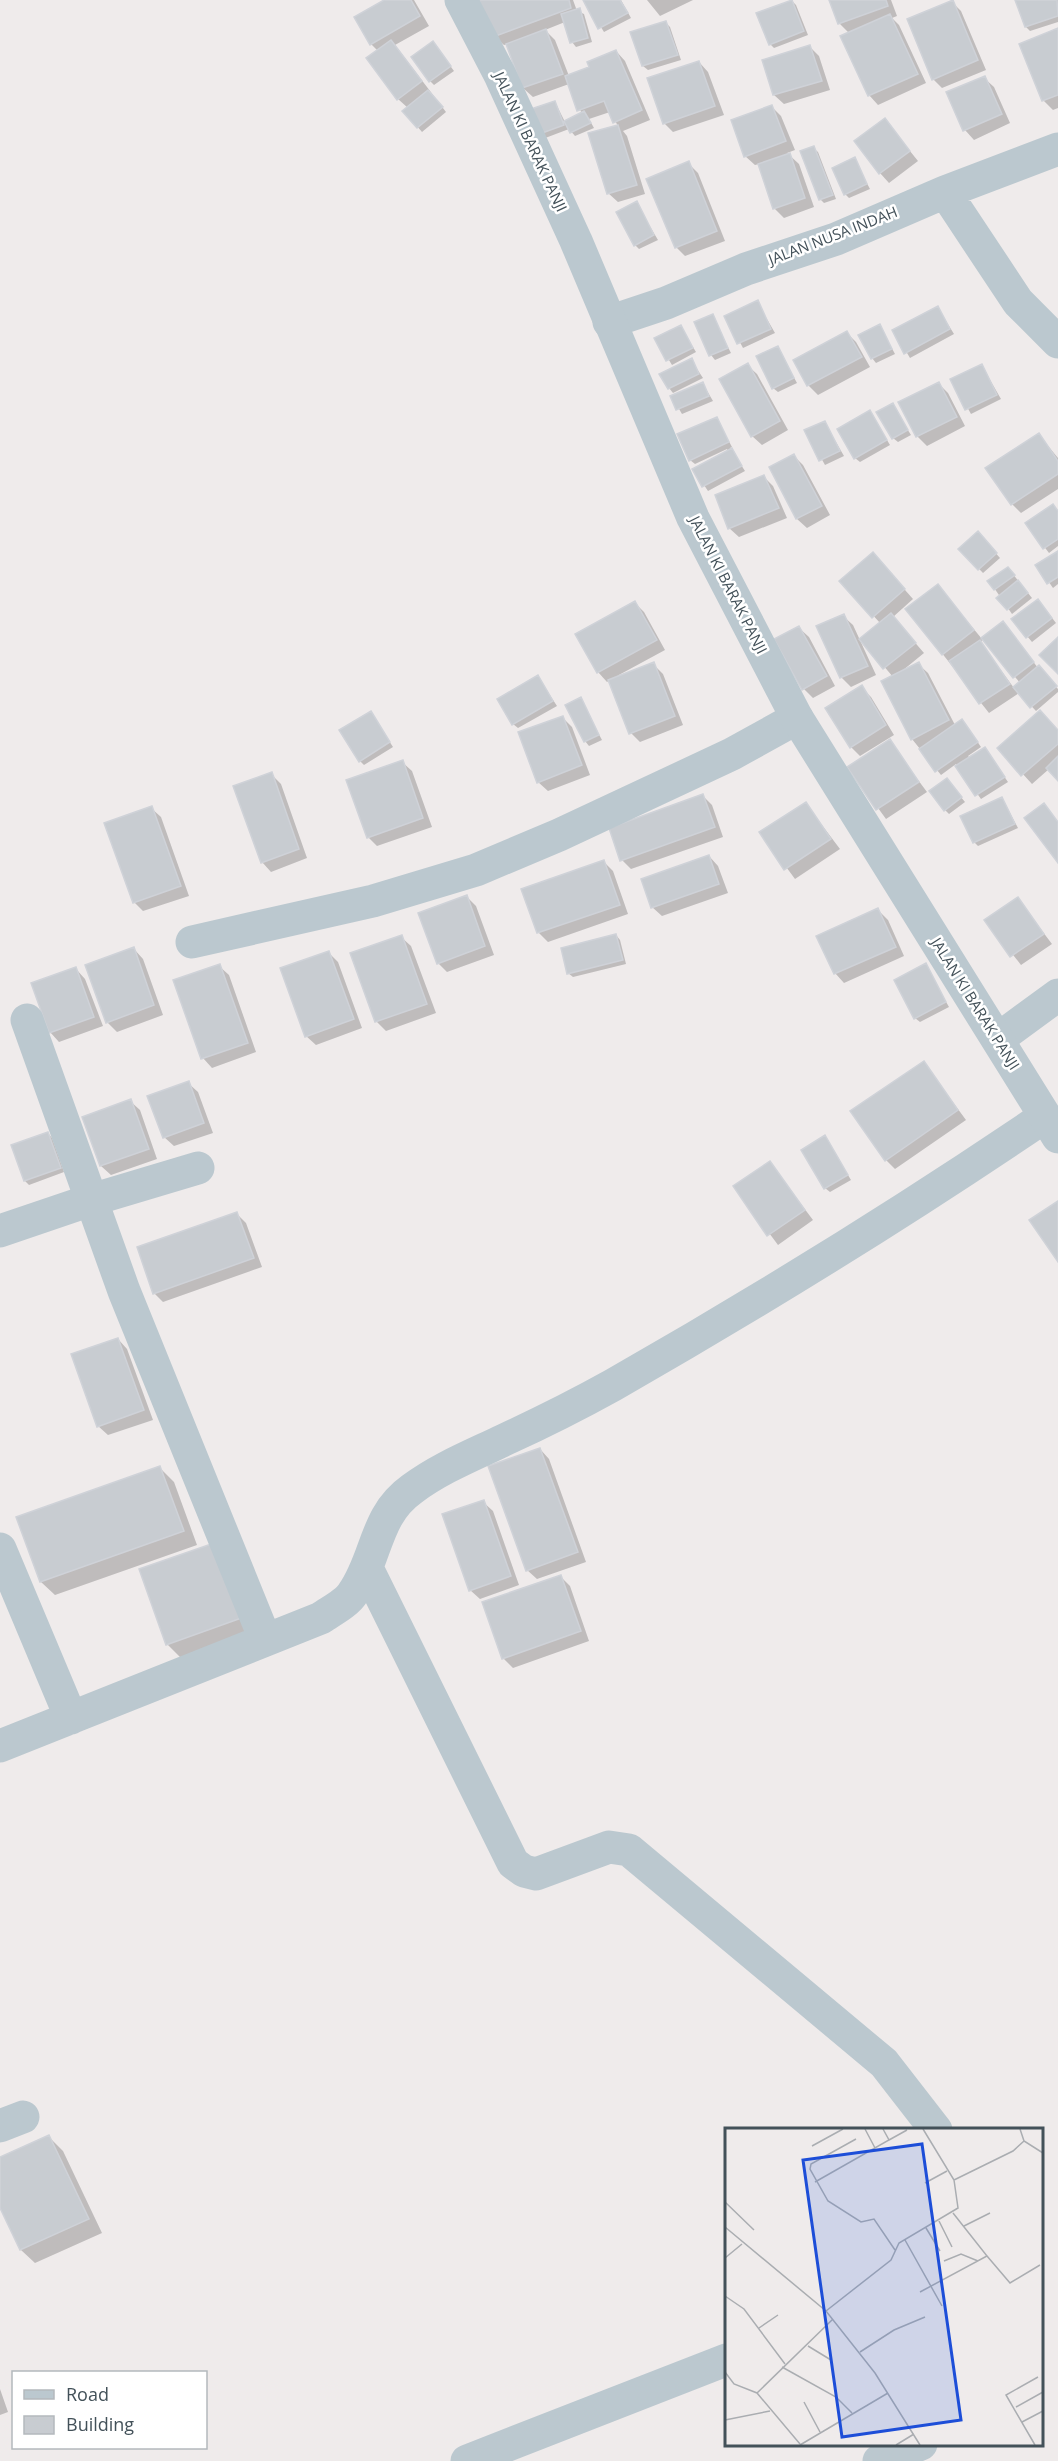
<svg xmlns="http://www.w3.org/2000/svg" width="1058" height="2461" viewBox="0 0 1058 2461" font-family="'Open Sans',sans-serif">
  <rect width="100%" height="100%" fill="#efebeb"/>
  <path fill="#0003" fill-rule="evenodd" d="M387 0H414L429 26 395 45 446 112 422 132 404 111 408 108 398 99 378 51 371 44Z
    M481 0H573L577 11 584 14 592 42 576 47 572 42 565 22 545 30 555 40 569 76 591 68 616 51 625 61 650 120 623 131 627 136 645 194 618 202 608 193 590 135 618 126 610 112 589 119 594 128 575 136 569 129 540 140 555 102 565 122 582 114 569 84 533 97 523 88 508 44 504 45 494 36Z
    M584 0H621L631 18 604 32Z
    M647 0H693L660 16Z
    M831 0H891L897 16 892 18 899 25 926 83 878 105 869 95 850 34 840 24Z
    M1017 0H1058V22L1030 31 1026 27Z
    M792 1 796 5 808 35 774 48 770 44Z
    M952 2 961 11 986 70 942 88 933 79Z
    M666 23 670 27 681 60 648 70 643 66 632 33Z
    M1058 30V108L1053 110 1043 100Z
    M810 47 819 56 830 90 784 104 774 95 764 61Z
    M437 48 454 71 434 85 430 81Z
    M699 62 708 72 724 115 673 132 664 123Z
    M984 78 994 87 1010 123 974 140 965 130Z
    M772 107 781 116 795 150 787 153 799 164 814 207 784 218 774 208 759 164 755 165 745 156Z
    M885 120 918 161 889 183 880 173Z
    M813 148 818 152 836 199 824 203 820 199Z
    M854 159 870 189 849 198 845 194Z
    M688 163 698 173 725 241 685 256 676 247Z
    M636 203 658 240 639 249 635 245Z
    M757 302 775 333 743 348 726 316Z
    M938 308 954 334 910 358 894 331Z
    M712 316 731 353 715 360 711 355Z
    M680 326 696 352 672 365 656 339Z
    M880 326 895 354 876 363 872 358Z
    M847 333 856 342 870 367 818 395 808 385Z
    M778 348 797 383 778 392 773 388Z
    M691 360 703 378 673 393 669 388Z
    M747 365 757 374 788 430 762 445 752 436Z
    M982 366 1001 399 971 414 952 380Z
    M938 383 948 393 965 426 927 446 917 436Z
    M703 384 713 401 682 414 672 397Z
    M892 405 911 435 898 442 893 438Z
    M870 412 890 445 860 462 855 458Z
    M717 419 732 447 730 448 745 471 708 491 694 470 728 452 727 449 695 464 690 460Z
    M825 423 844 456 825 465 806 431Z
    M1039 435 1058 458V489L1021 513 1012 504Z
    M794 456 803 465 830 515 807 528 797 519 771 468Z
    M764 477 773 486 787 518 739 537 729 528Z
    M1058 512V546L1049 553 1027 524Z
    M978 533 1000 558 983 573 960 549Z
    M1058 552V584L1053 588 1037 565Z
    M882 564 913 599 893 617 924 653 902 671 918 664 928 673 955 725H966L981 747 968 756 970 758 985 749 1008 782 981 799 956 764 941 775 912 739 893 677 861 639 880 623 842 581Z
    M1012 573 1032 598 1012 614 990 582Z
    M938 586 982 639 1007 627 1038 668 1058 689V692L1036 711 1019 693 989 713 908 610ZM984 639 1020 683 1014 688 980 642Z
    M635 603 644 612 665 650 617 676 653 664 663 674 683 725 640 742 631 733 610 680 607 682 598 672Z
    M1042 605 1056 623 1032 642 1013 619Z
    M843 616 853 625 876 675 851 687 841 677Z
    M799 628 809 637 835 686 813 698 804 689Z
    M538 677 557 706 518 728 513 724Z
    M861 687 871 697 894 735 860 756 851 747Z
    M580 699 602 740 589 746 585 741Z
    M371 713 393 747 364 765 360 761Z
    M563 718 572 727 590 775 548 791 538 782Z
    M1058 731V779L1049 769 1032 784 999 748Z
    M889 741 927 792 886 819 849 768Z
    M402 762 412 771 432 827 377 846 368 837Z
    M271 774 281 784 307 858 271 872 262 862Z
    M951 785 965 802 949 814 945 810Z
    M703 796 712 805 723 837 631 869 622 860Z
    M1002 798 1018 828 978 846 974 842Z
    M806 804 840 849 795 879 761 833Z
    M151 808 161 817 189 896 143 911 134 902Z
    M709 856 718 866 728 893 662 916 652 907Z
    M603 861 613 871 628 914 548 942 538 932Z
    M467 897 476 906 494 955 447 972 438 963Z
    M1018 899 1052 944 1021 965 986 920Z
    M878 910 888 920 904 956 844 983 835 973Z
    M616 935 620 940 626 964 573 977 568 973Z
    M401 937 411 946 436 1013 386 1031 376 1021Z
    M134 949 143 959 163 1015 117 1032 107 1022Z
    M329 953 338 962 362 1028 316 1045 306 1036Z
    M925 965 949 1007 920 1022 915 1018Z
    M219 966 229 975 256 1052 212 1068 203 1058Z
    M76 969 85 979 103 1026 59 1042 50 1032Z
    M924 1063 966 1120 895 1169 886 1160Z
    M188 1083 198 1092 213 1133 174 1146 164 1137Z
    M130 1101 140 1110 157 1159 111 1175 101 1166 84 1118Z
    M48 1133 52 1138 64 1172 29 1185 25 1181Z
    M825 1137 851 1180 830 1192 825 1188Z
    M770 1163 813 1220 778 1245 735 1187Z
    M237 1214 246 1223 262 1267 163 1302 154 1293Z
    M118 1339 127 1349 153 1420 108 1435 98 1426Z
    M540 1449 549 1459 586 1562 537 1579 527 1570Z
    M160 1468 174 1482 197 1545 55 1595 41 1582Z
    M483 1502 493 1511 519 1585 480 1599 470 1590Z
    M219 1542 260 1630 181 1658 167 1644Z
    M560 1576 570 1586 589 1641 513 1668 504 1659 484 1603Z
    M49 2137 63 2151 102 2233 35 2263 21 2250 0 2205V2159Z
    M0 2389 8 2412 0 2415Z"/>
  <path fill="#c8ccd1" stroke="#cfd2d8" stroke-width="1.5" d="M384 0H411L420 16 370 45 354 17Z
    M479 0H569L571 8 493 37Z
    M583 0H620L628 13 598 29Z
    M792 0 804 31 769 45 756 13Z
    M829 0H886L888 6 838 24Z
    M953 0 978 60 932 80 907 19Z
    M1015 0H1057L1058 16 1025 27Z
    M580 8 588 38 570 43 561 14Z
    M890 14 918 74 868 96 840 36Z
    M666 21 678 55 642 66 630 32Z
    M1058 28V95L1042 101 1019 44Z
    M546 29 563 74 522 88 506 44Z
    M391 40 422 81 397 100 366 58Z
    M433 41 451 66 429 82 411 57Z
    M810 45 822 81 773 95 762 60Z
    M616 50 642 110 613 123 604 101 577 111 565 76 589 67 587 62Z
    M699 61 715 106 663 124 647 78Z
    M985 76 1002 114 963 131 946 92Z
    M428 90 443 107 417 128 402 111Z
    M555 101 564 125 534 136 525 111Z
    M772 105 786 141 744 157 731 120Z
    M584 111 591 123 570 133 564 121Z
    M885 118 910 151 879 174 854 141Z
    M618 125 637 185 607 194 588 133Z
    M814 146 833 195 819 200 800 151Z
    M790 153 805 198 773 209 758 164Z
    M855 157 867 184 844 195 832 168Z
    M689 161 717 231 675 248 646 179Z
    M637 201 654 235 634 246 616 212Z
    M758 300 771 329 737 344 724 316Z
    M938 306 950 329 904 354 892 330Z
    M713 314 728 348 709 356 694 322Z
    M880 324 892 349 871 359 858 335Z
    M681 325 693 348 666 361 654 338Z
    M847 331 862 357 807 386 793 360Z
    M778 346 794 378 772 389 756 356Z
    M692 358 699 374 668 389 659 374Z
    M748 363 780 421 751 437 719 379Z
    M982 364 997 395 965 410 950 379Z
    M703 382 709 396 676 410 670 396Z
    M939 382 957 417 916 437 898 402Z
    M893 403 908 430 892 439 876 412Z
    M870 410 887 440 854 459 837 429Z
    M717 417 729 442 689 461 677 434Z
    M825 421 840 451 819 461 804 430Z
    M1039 433 1058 461V474L1011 505 985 468Z
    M732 448 742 466 702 487 692 469Z
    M794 454 822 506 796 519 769 467Z
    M764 475 779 508 728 529 715 495Z
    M1053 504 1058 511V539L1043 549 1025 523Z
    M978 531 997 553 978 570 958 549Z
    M1058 551V577L1047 584 1035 565Z
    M873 552 905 589 872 618 839 581Z
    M1008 567 1015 575 994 590 987 581Z
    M1018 580 1028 593 1007 610 996 598Z
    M938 584 974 630 942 655 905 609Z
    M1038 599 1052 618 1026 638 1011 619Z
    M635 601 657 640 597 673 575 634Z
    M891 613 916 643 883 669 859 639Z
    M844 614 868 666 840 678 816 626Z
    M1003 621 1034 662 1013 678 981 638Z
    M799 626 827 676 802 690 774 639Z
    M1058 637V674L1039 655Z
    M980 640 1010 684 979 704 949 661Z
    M654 662 675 716 629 734 608 680Z
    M919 662 949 720 911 740 881 681Z
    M1039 665 1057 686 1030 708 1013 687Z
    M538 675 553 701 512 725 497 699Z
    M862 685 886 725 850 748 825 708Z
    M581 697 599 735 584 742 565 705Z
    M1040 710 1058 730V744L1021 776 997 748Z
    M371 711 390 742 359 762 339 730Z
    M563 716 582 765 537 783 518 732Z
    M962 719 978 742 935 772 919 749Z
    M890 739 919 782 876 810 847 767Z
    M985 747 1005 777 975 796 955 766Z
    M1058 756V781L1046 768Z
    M403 760 423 818 367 838 346 780Z
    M272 772 299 849 261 863 233 786Z
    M947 778 962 797 944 811 929 791Z
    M703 794 715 827 620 861 609 828Z
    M1002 797 1015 824 973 843 960 816Z
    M806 802 831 839 784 870 759 832Z
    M1044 803 1058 822V863L1024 818Z
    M152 806 181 886 133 903 104 823Z
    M709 855 719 884 651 908 641 879Z
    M604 860 620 905 537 933 521 889Z
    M467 895 485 946 437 964 418 913Z
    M1018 897 1044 934 1010 957 984 920Z
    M878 908 896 947 834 974 816 936Z
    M616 934 623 960 567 974 561 948Z
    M402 935 427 1004 375 1022 350 953Z
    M134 947 154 1005 106 1023 85 965Z
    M329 951 354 1019 305 1037 280 968Z
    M926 963 946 1002 914 1019 894 980Z
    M220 964 248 1043 201 1059 173 980Z
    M76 967 94 1017 49 1033 31 983Z
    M924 1061 958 1110 885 1161 850 1111Z
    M189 1081 204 1123 163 1138 147 1096Z
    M131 1099 149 1149 100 1166 82 1117Z
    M48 1132 61 1168 24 1181 11 1145Z
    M825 1135 848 1175 824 1189 801 1150Z
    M770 1161 805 1210 767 1236 733 1186Z
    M1058 1201V1262L1029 1220Z
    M237 1212 254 1258 153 1294 137 1247Z
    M118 1338 144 1410 97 1427 71 1354Z
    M540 1448 578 1552 526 1571 488 1466Z
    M160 1466 184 1531 40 1582 16 1517Z
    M484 1500 511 1576 469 1591 442 1514Z
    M220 1541 247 1616 166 1645 139 1569Z
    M561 1575 581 1631 502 1659 482 1602Z
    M49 2135 89 2219 20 2250 0 2208V2157Z"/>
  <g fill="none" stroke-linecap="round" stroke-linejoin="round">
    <path stroke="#bbc8cf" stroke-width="33" d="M945 192 1018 302 1058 342
      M609 322 666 303 746 269 836 239 945 192 1058 149
      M192 942 373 901 476 870 559 835 732 754 797 718
      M27 1020 124 1291 265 1639
      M998 1039 1058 995
      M0 1231 91 1200 198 1168
      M0 1549 71 1718
      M367 1568 513 1863 524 1871 536 1874 609 1847 629 1850 884 2063 936 2130
      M0 1746 321 1618C331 1611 347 1603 353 1593 378 1557 374 1516 412 1489 440 1468 473 1455 504 1440 541 1423 577 1405 613 1385 760 1301 904 1212 1044 1117
      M0 2126 23 2117
      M467 2461 726 2360
      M879 2461 921 2444"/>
    <path stroke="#bbc8cf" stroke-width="33" d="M461 0 500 75 576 241 693 518 797 718 1058 1137"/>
  </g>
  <g text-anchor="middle" stroke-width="5" stroke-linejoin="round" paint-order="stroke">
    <g font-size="15" fill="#435159" stroke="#fff">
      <text transform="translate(530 142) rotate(65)" y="5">JALAN KI BARAK PANJI</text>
      <text transform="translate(833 236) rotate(-21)" y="5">JALAN NUSA INDAH</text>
      <text transform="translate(728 585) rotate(63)" y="5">JALAN KI BARAK PANJI</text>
      <text transform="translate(975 1004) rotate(58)" y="5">JALAN KI BARAK PANJI</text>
    </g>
  </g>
  <g transform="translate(725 2128)">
    <rect width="318" height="318" fill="#efebeb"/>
    <path fill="none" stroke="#aaadb1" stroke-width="1.5" d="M140 1 150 20M295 1 299 13 318 25M131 11 86 36 85 41 103 73 136 94 149 91 170 122M164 12 182 2M87 18 118 1M229 52 288 23 299 13M90 54 164 12 158 1M200 55 222 43M0 74 29 102M214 93 227 119M239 98 265 85M0 99 101 183 150 245 195 317M201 100 215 123M180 112 217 178M262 128 285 155 315 137M0 130 17 116M219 133 236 126 253 133M195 164 262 128 228 85M0 168 19 181 60 236M101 183 166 132 174 115 233 80 229 52 198 1M34 200 53 187M83 218 106 232M135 224 169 202 200 189M57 239 111 269 127 285M0 244 9 256 32 265 75 316M32 265 108 191M79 274 95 304M291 279 318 264M0 292 45 283M297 294 318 283M75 317 163 265M171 317 189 306M310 317 281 267 313 249"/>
    <path fill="#1d4ed8" fill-opacity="0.15" stroke="#1d4ed8" stroke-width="3" d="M197 16 236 292 117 309 78 32Z"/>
    <rect width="318" height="318" fill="none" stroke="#435159" stroke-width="3"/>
  </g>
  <rect x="12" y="2371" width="195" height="78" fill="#ffffff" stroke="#b4b9bd" stroke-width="1.5"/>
  <rect x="24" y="2390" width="30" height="9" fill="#bbc8cf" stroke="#b4b9bd" stroke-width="1.5"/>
  <text x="66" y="2401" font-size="18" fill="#435159">Road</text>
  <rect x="24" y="2416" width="30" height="18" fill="#c8ccd1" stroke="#b4b9bd" stroke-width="1.5"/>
  <text x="66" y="2431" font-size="18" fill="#435159">Building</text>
</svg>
